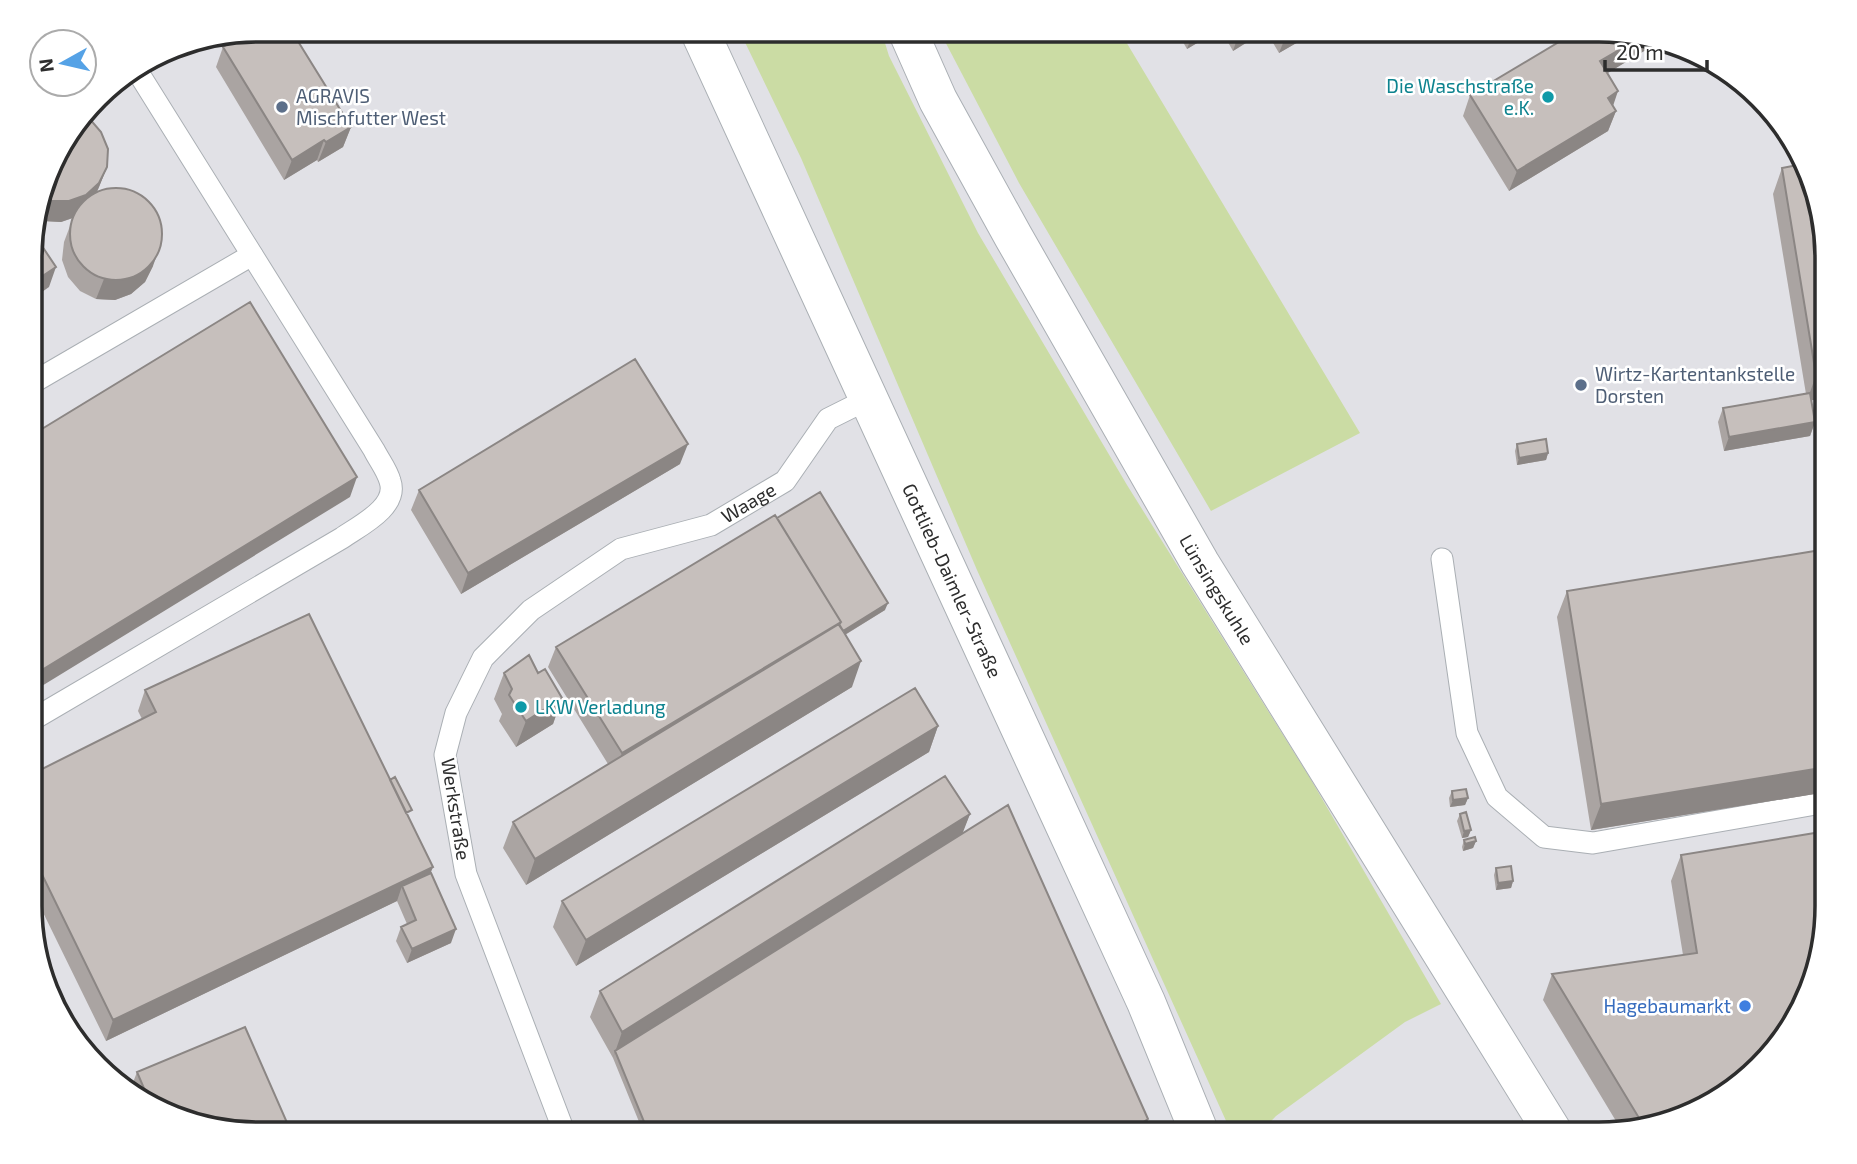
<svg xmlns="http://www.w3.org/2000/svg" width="1857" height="1164" viewBox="0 0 1857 1164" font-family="'Exo 2',sans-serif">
  <rect width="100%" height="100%" fill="#ede4e1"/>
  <path fill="#e1e1e6" d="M258 30H1599L1658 38 1725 68 1796 144 1827 243V921L1713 1104 1614 1134H258L199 1126 132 1096 61 1020 32 935V229L53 157 107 87 171 47Z"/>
  <path fill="#cbdca4" d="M739 30H881L889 56 978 233 1127 485 1310 778 1441 1004 1405 1022 1276 1116 1259 1134H1232L977 570 801 158Z
    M939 30H1119L1360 433 1211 511 1019 183Z"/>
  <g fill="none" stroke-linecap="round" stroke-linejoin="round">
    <defs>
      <g id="lane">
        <path d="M32 383 252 255"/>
        <path d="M1442 559 1467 733 1497 797 1544 837 1593 843 1827 802"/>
        <path d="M32 720 342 538C359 526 399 507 390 481 387 470 379 460 374 450L136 69"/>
        <path id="s1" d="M565 1134 466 874 445 755 456 713 483 658 531 610 621 549 711 525 785 481 828 419 868 399"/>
      </g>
      <g id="street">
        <path id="s2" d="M699 30 1146 1002 1200 1134"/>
        <path id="s3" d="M907 30 938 100 1013 236 1200 563 1554 1134"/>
      </g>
    </defs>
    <use href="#lane" stroke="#aaafb4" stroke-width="23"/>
    <use href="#street" stroke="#aaafb4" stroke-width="40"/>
    <use href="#lane" stroke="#fff" stroke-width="21"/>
    <use href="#street" stroke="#fff" stroke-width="38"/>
  </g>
  <path fill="#aaa4a2" d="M1176 30H1219L1187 49Z
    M1221 30H1319L1279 53 1266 31 1233 51Z
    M1658 38H1660L1659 42 1607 73 1613 106 1616 111 1608 131 1509 191 1463 116 1470 95Z
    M223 47 351 127 343 147 318 162 317 160 284 180 216 67Z
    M53 157 107 167 97 192 153 266 145 282 131 294 115 300 96 299 80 291 68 277 62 260 64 242 73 218 61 222 43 221 35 217Z
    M1782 168 1827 398 1811 400 1815 422 1810 436 1724 451 1718 422 1723 408 1806 394 1773 194Z
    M1517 444 1548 453 1546 460 1517 465 1515 451Z
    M680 464 461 594 411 510 419 490Z
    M777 518 885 610 845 635 852 687 526 885 503 848 513 822 608 764 548 667 556 647Z
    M1827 549V792L1591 830 1557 617 1567 591Z
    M504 673H538L562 698 553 724 516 747 499 721 502 714 494 699Z
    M145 690 390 780 409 817 431 873 451 943 407 963 396 941 401 927 407 924 397 901 106 1041 32 890V774L142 719 138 711Z
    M938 726 929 752 576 966 553 927 562 901Z
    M1452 791 1468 798 1465 805 1450 807 1449 798Z
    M970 814 962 833 1146 1127 1134 1134H644L613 1058 590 1017 600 991Z
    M1460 814 1471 830 1468 837 1462 838 1457 821Z
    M1827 831 1713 1104 1622 1131 1543 1000 1552 974 1683 955 1671 881 1681 855Z
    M1464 840 1476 841 1473 848 1463 851 1462 847Z
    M1496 868 1513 881 1511 888 1496 890 1494 875Z
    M137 1072 199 1126 132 1096 129 1093Z"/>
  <path fill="#8b8684" d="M1194 30H1219L1187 49Z
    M1240 30H1266L1233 51Z
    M1292 30H1319L1279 53 1287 33Z
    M1643 36 1660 38 1659 42 1593 82 1600 61Z
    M1618 91 1611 112 1608 98Z
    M1616 111 1608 131 1509 191 1517 171Z
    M351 127 343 147 318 162 326 142Z
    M324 140 317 160 284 180 292 160Z
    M107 167 99 187 91 204 78 216 61 222 43 221 50 201Z
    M160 246 153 266 145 282 131 294 115 300 96 299 104 279Z
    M56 267 49 287 32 299V283Z
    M1827 373V398L1807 401 1816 375Z
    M1815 422 1810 436 1724 451 1729 437Z
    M688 444 680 464 461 594 468 573Z
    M1548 453 1546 460 1517 465 1519 458Z
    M357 477 350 497 32 692V676Z
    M888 603 885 610 833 642 836 635Z
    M841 622 833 642 614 773 622 753Z
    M861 661 852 687 526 885 535 859Z
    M562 698 553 724 516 747 526 721Z
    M938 726 929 752 576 966 586 940Z
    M1827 767V792L1591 830 1601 804Z
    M1468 798 1465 805 1450 807 1453 800Z
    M970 814 960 840 615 1051 613 1058 622 1032Z
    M1471 830 1468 837 1462 838 1464 831Z
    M1476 841 1473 848 1463 851 1465 844Z
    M433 867 425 887 402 886 397 901 106 1041 113 1020Z
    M1513 881 1511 888 1496 890 1498 883Z
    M456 929 451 943 407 963 412 949Z
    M1148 1119 1146 1127 1134 1134H1125Z"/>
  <path fill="#c6bfbc" stroke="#8b8684" stroke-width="2" d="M256 30H291L351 127 326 142 324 140 292 160 223 47 248 32 249 34Z
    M1579 30H1599L1643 36 1600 61 1618 91 1608 98 1616 111 1517 171 1470 95Z
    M85 116 89 118 101 132 108 149 107 167 99 183 86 195 69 201H50L41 196 53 157Z
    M1803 164 1827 243V373L1816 375 1782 168Z
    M70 234a46 46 0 1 1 92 0a46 46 0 1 1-92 0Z
    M32 231 56 267 32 283Z
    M250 302 357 477 32 676V435Z
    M635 359 688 444 468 573 419 490Z
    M1810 393 1815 422 1729 437 1723 408Z
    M1546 439 1548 453 1519 458 1517 444Z
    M820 492 888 603 843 631 839 625 841 622 777 518Z
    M775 515 841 622 622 753 556 647Z
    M1827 549V767L1601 804 1567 591Z
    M309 614 433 867 113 1020 32 854V774L156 712 145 690Z
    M839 624 861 661 535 859 513 822Z
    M529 655 538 673 545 669 562 698 526 721 509 695 512 689 504 673Z
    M915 688 938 726 586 940 562 901Z
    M945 776 970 814 622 1032 600 991Z
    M395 777 412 810 406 813 390 780Z
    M1466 789 1468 798 1453 800 1452 791Z
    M1008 805 1148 1119 1125 1134H649L615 1051Z
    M1466 812 1471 830 1464 831 1460 814Z
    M1827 831V921L1789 1032 1713 1104 1657 1121 1642 1123 1552 974 1697 953 1681 855Z
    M1475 837 1476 841 1465 844 1464 840Z
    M1511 866 1513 881 1498 883 1496 868Z
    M431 873 456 929 412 949 401 927 416 920 402 886Z
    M245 1027 292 1134H258L199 1126 151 1105 137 1072Z"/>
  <g fill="#0f9aa8" stroke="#fff" stroke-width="2.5">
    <circle cx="1548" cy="97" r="7"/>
    <circle cx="521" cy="707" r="7"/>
  </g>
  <g fill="#5c6f8a" stroke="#fff" stroke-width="2.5">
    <circle cx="282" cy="107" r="7"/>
    <circle cx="1581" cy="385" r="7"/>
  </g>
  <circle fill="#3f7fe0" stroke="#fff" stroke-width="2.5" cx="1745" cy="1006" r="7"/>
  <g text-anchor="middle" stroke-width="5" stroke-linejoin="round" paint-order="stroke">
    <g font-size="19" fill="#0d838f" stroke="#fff" text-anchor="end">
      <text x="1534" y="93">Die Waschstraße<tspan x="1534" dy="22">e.K.</tspan></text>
      <text x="535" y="714" text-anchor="start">LKW Verladung</text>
    </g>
    <g font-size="19" fill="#4e5e75" stroke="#fff" text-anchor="start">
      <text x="296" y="103">AGRAVIS<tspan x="296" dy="22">Mischfutter West</tspan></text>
      <text x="1595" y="381">Wirtz-Kartentankstelle<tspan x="1595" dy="22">Dorsten</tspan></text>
    </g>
    <g font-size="19" fill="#2d2d2d" stroke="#fff">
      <text dy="7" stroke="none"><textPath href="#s1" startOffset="817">Waage</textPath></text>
      <text dy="7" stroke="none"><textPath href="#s2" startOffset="606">Gottlieb-Daimler-Straße</textPath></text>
      <text dy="7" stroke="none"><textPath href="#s3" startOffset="640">Lünsingskuhle</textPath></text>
      <text transform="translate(456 809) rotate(81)" y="7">Werkstraße</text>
    </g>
    <g font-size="19" fill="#366cbe" stroke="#fff" text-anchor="end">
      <text x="1731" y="1013">Hagebaumarkt</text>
    </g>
  </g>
  <path d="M0 0H1857V1164H0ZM258 42H1599A216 216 0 0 1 1815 258V906A216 216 0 0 1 1599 1122H258A216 216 0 0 1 42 906V258A216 216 0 0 1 258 42Z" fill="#fff" fill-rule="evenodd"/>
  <path fill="none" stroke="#2d2d2d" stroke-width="3.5" d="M258 42H1599A216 216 0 0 1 1815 258V906A216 216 0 0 1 1599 1122H258A216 216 0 0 1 42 906V258A216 216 0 0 1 258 42Z"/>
  <g transform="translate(63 63) rotate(262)"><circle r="33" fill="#ffffff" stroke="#ababab" stroke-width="2"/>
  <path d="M0-5L12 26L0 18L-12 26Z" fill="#55a2e6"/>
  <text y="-10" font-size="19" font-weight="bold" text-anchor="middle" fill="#2d2d2d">N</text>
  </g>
  <path d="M1605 60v10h102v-10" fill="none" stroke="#2d2d2d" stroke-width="3.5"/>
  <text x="1616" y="60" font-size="21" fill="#2d2d2d" stroke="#ffffff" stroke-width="5" paint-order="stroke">20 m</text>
</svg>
